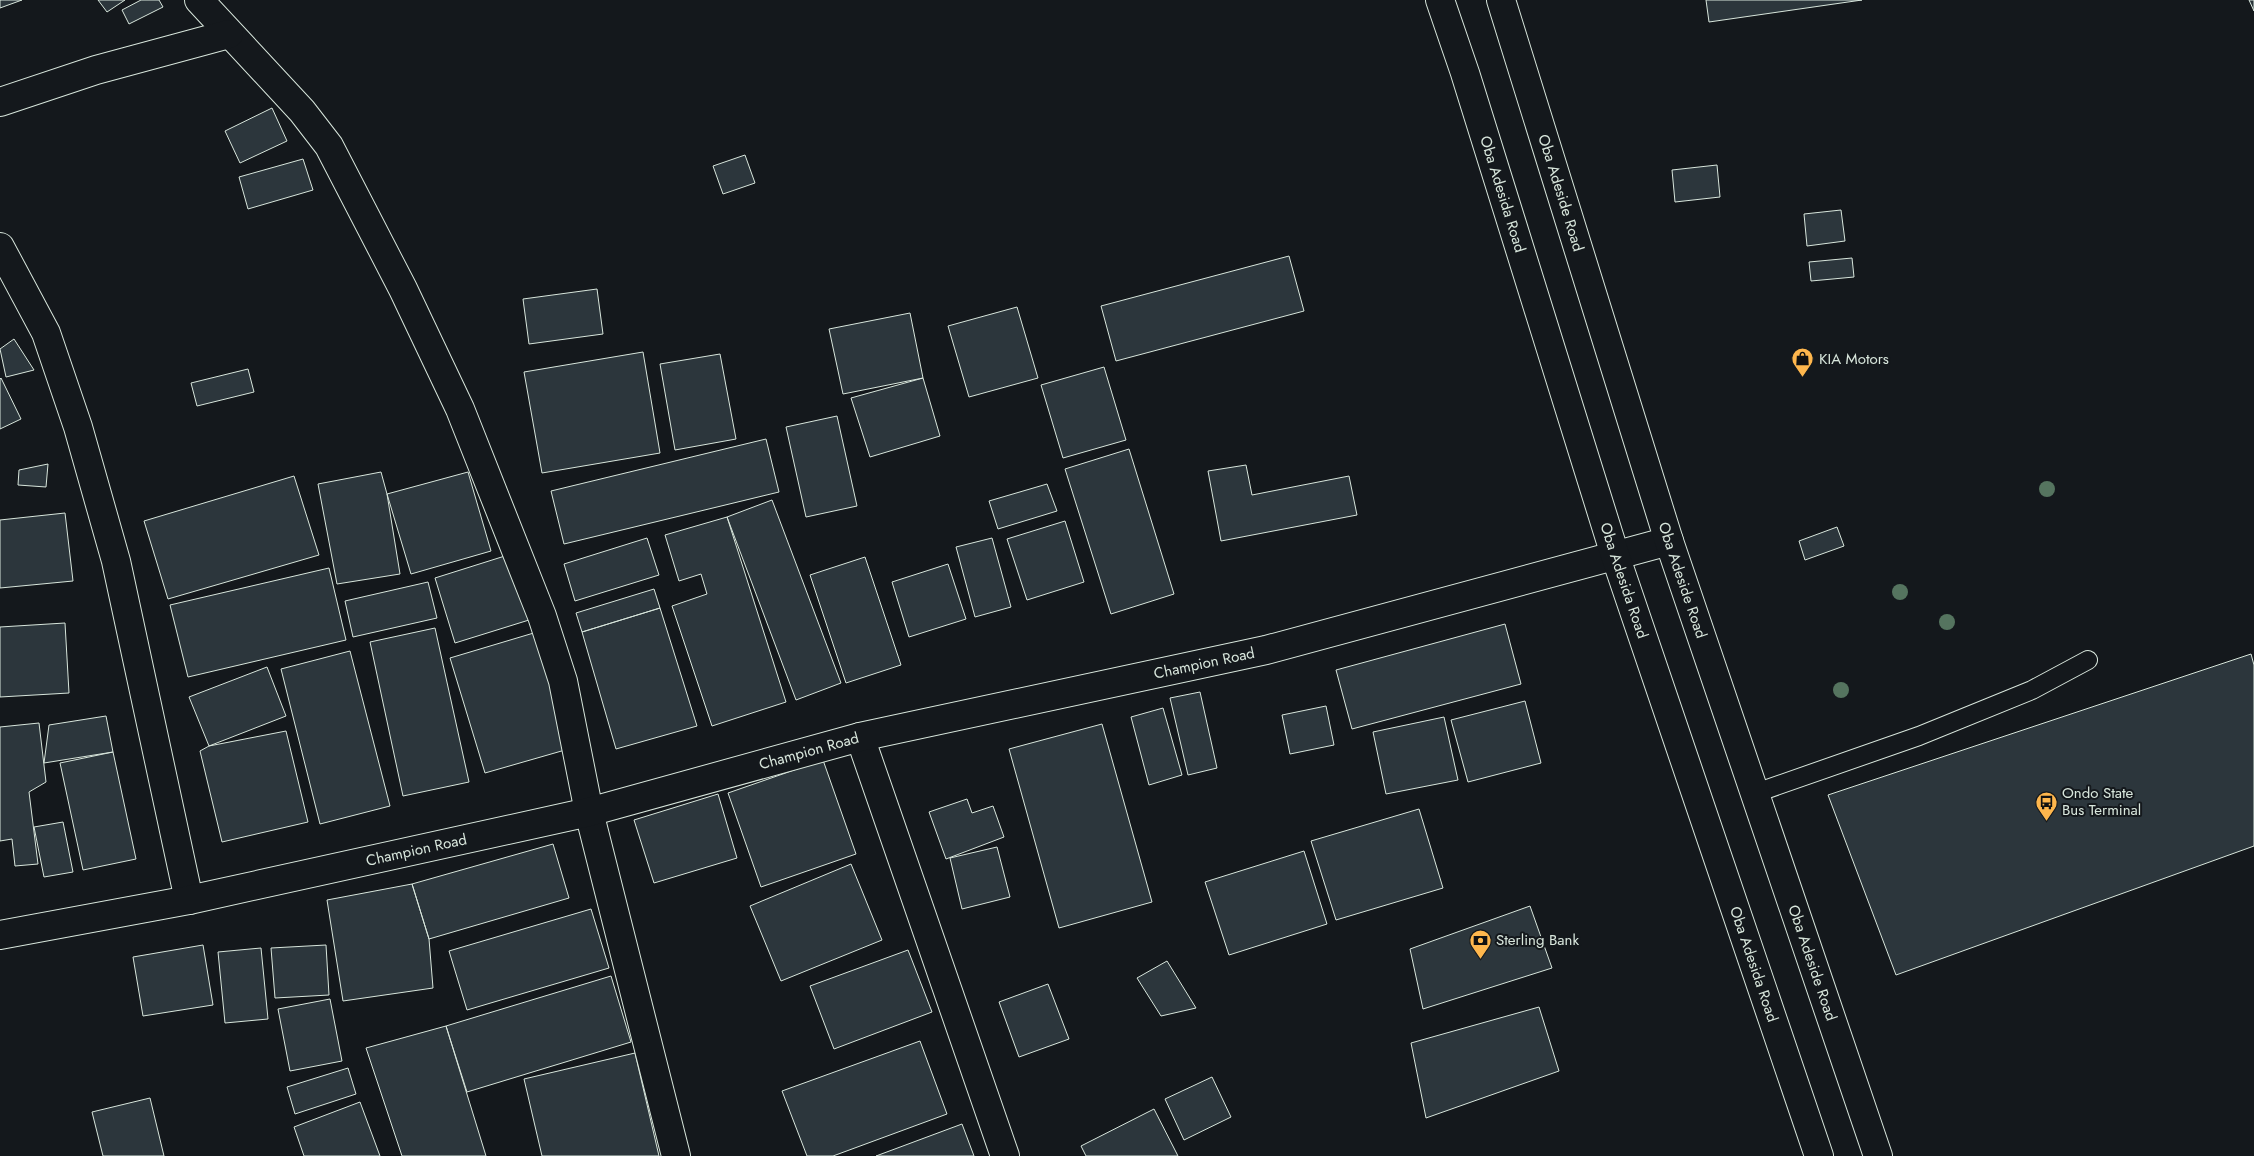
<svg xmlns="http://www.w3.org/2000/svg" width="2254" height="1156" viewBox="0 0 2254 1156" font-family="Jost,sans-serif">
  <rect width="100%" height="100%" fill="#14181c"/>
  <path fill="#2c363c" stroke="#d8e6dc" d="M0 0H22L0 8Z
    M98 0H125L107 12Z
    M141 0H159L163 7 129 24 122 10Z
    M1706 0H1862L1709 22Z
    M2249 0H2254V11Z
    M272 108 287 141 240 163 225 131Z
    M745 155 755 183 723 194 713 166Z
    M303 159 313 190 248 209 239 177Z
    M1717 165 1720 197 1675 202 1672 170Z
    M1841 210 1845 241 1807 246 1804 214Z
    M1289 256 1304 311 1116 361 1101 306Z
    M1852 258 1854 277 1811 281 1809 262Z
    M597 289 603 334 529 344 523 299Z
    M1017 307 1038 378 969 397 948 326Z
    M910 313 923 378 843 394 829 329Z
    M14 339 34 370 6 377 0 349Z
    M643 352 660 453 542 473 524 372Z
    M720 354 736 439 675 450 660 364Z
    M1104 367 1126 440 1063 458 1041 385Z
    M248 369 254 392 197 406 191 383Z
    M1 378 21 419 0 429V379Z
    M923 378 940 436 870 457 851 398Z
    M837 416 857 506 806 517 786 427Z
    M766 439 779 492 564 544 551 491Z
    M1129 449 1174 594 1111 614 1065 469Z
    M48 464 46 487 18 485 19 470Z
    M1246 465 1252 495 1349 476 1357 515 1221 541 1208 471Z
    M381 472 387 494 400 574 337 584 318 484Z
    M468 472 491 551 411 574 387 494Z
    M294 476 319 555 168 599 144 521Z
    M1047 484 1057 511 998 529 989 501Z
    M772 500 841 683 796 700 727 517Z
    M65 513 73 581 0 588V520Z
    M727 517 786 702 712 726 672 606 707 594 701 574 679 581 665 535Z
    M1065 521 1084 582 1027 600 1007 539Z
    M1837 527 1844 546 1805 560 1799 541Z
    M647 538 659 575 575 601 564 564Z
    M992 538 1011 607 975 617 956 547Z
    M508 555 529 620 455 643 435 578Z
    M865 557 901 665 846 683 810 575Z
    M948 564 966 619 909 637 892 582Z
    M329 568 346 640 188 677 170 605Z
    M428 582 437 618 353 637 345 601Z
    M654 589 660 608 582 632 576 613Z
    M660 608 697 726 616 749 582 632Z
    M65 623 69 693 0 697V627Z
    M1505 624 1521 684 1352 729 1336 670Z
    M435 628 469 782 403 796 370 642Z
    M537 632 572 748 485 773 450 658Z
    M350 651 390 806 320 824 281 669Z
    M2251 654 2254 665V846L1896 975 1828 795Z
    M267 667 286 716 209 746 189 697Z
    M1200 692 1217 768 1188 775 1170 698Z
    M1525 701 1541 763 1468 782 1451 720Z
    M1326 706 1334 745 1290 754 1282 715Z
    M1163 708 1182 775 1149 785 1131 717Z
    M106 716 113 752 44 763 49 725Z
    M1444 717 1458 780 1386 794 1373 732Z
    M39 723 46 782 29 792 38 864 15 866 12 839 0 841V727Z
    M1102 724 1152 902 1059 928 1009 749Z
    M286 731 308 822 222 842 200 751 209 746Z
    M113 752 136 859 83 870 60 763Z
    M823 760 856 854 761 887 728 793Z
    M718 794 737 858 654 883 634 820Z
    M967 799 972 813 993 806 1004 837 946 859 929 812Z
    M1419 809 1443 888 1336 920 1311 841Z
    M63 822 73 872 44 877 34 827Z
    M553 844 569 898 429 939 412 884Z
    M997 847 1010 897 962 909 950 858Z
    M1304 851 1327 924 1229 955 1205 882Z
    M851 864 882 940 781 981 750 906Z
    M412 884 429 939 433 988 343 1001 327 900Z
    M1530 906 1552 968 1423 1009 1410 949Z
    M591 909 609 968 467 1010 449 951Z
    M203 945 213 1005 143 1016 133 957Z
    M326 945 329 995 275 998 271 948Z
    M261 948 268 1019 225 1023 218 952Z
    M908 950 932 1012 834 1049 810 986Z
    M1167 961 1196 1008 1161 1016 1137 978Z
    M611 976 631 1042 467 1092 446 1026Z
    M1048 984 1069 1039 1019 1057 999 1002Z
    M330 999 342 1061 290 1071 278 1009Z
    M1539 1007 1559 1071 1426 1118 1411 1043Z
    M446 1026 486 1156H402L366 1048Z
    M920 1041 947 1114 833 1156H807L782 1091Z
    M635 1053 659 1156H542L524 1079Z
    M348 1068 356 1094 295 1114 287 1087Z
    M1212 1077 1231 1117 1184 1140 1165 1099Z
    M150 1098 164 1156H103L92 1112Z
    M360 1102 380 1156H304L294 1127Z
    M1154 1109 1178 1156H1086L1081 1146Z
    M962 1124 974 1156H876Z"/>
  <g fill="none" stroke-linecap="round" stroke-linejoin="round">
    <defs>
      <path id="lane" d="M1753 794 1919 736 2032 690 2088 660"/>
      <g id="street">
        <path d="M199 0 302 111 329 146 403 289 460 409 542 616 563 681 589 812 676 1156"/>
        <path d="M0 102 96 70 229 34"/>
        <path d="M0 247 46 333 78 427 116 561 189 900"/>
        <path d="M860 737 1005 1156"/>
        <path id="s1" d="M0 935 189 900 589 812 860 737 1266 650 1669 541"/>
      </g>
      <g id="primary">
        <path id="s2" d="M1440 0 1465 73 1615 555 1819 1156"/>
        <path id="s3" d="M1501 0 1669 541 1878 1156"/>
      </g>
    </defs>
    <use href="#lane" stroke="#d8e6dc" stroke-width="20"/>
    <use href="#street" stroke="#d8e6dc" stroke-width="30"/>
    <use href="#primary" stroke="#d8e6dc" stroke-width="30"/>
    <use href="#lane" stroke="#14181c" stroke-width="18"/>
    <use href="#street" stroke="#14181c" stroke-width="28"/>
    <use href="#primary" stroke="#14181c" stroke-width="28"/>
  </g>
  <g fill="#55745f">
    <circle cx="2047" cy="489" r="8"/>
    <circle cx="1900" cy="592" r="8"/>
    <circle cx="1947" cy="622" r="8"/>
    <circle cx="1841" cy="690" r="8"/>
  </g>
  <defs>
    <symbol id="shop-pin" viewBox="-11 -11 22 30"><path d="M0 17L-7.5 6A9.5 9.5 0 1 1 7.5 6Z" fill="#ffb74d" stroke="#14181c"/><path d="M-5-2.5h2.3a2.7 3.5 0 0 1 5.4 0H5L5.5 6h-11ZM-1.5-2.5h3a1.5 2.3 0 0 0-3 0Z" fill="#111"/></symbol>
    <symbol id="bus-pin" viewBox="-11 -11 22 30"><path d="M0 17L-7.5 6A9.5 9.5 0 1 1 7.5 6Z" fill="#ffb74d" stroke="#14181c"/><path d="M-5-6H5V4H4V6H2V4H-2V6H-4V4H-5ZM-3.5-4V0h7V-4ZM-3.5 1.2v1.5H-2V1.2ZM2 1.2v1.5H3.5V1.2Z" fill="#111"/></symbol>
    <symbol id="bank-pin" viewBox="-11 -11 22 30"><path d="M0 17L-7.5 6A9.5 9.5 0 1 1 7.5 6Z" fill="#ffb74d" stroke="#14181c"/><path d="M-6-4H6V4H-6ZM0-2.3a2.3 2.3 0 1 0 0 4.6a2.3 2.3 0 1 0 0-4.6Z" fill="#111"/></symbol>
  </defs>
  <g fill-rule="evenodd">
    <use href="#shop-pin" x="1790" y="346" width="25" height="34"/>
    <use href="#bus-pin" x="2034" y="790" width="25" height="34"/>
    <use href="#bank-pin" x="1468" y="928" width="25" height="34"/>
  </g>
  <g text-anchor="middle" stroke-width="4" stroke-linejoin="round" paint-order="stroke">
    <g font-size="15" fill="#d8e6dc" stroke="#14181c">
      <text dy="5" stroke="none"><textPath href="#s2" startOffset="204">Oba Adesida Road</textPath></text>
      <text dy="5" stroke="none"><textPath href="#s3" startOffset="202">Oba Adeside Road</textPath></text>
      <text dy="5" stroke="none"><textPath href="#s2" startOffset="609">Oba Adesida Road</textPath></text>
      <text dy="5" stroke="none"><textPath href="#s3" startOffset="608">Oba Adeside Road</textPath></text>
      <text dy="5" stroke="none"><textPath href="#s1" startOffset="1235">Champion Road</textPath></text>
      <text dy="5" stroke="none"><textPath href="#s1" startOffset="830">Champion Road</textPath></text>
      <text dy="5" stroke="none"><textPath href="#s1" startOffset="425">Champion Road</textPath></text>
      <text dy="5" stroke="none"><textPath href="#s2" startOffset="1014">Oba Adesida Road</textPath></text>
      <text dy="5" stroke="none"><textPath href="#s3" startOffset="1012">Oba Adeside Road</textPath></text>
    </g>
    <g font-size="15" fill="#d8e6dc" stroke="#14181c" text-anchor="start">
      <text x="1819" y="364">KIA Motors</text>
      <text x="2062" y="798">Ondo State<tspan x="2062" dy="17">Bus Terminal</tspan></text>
      <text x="1496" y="945">Sterling Bank</text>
    </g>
  </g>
</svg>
